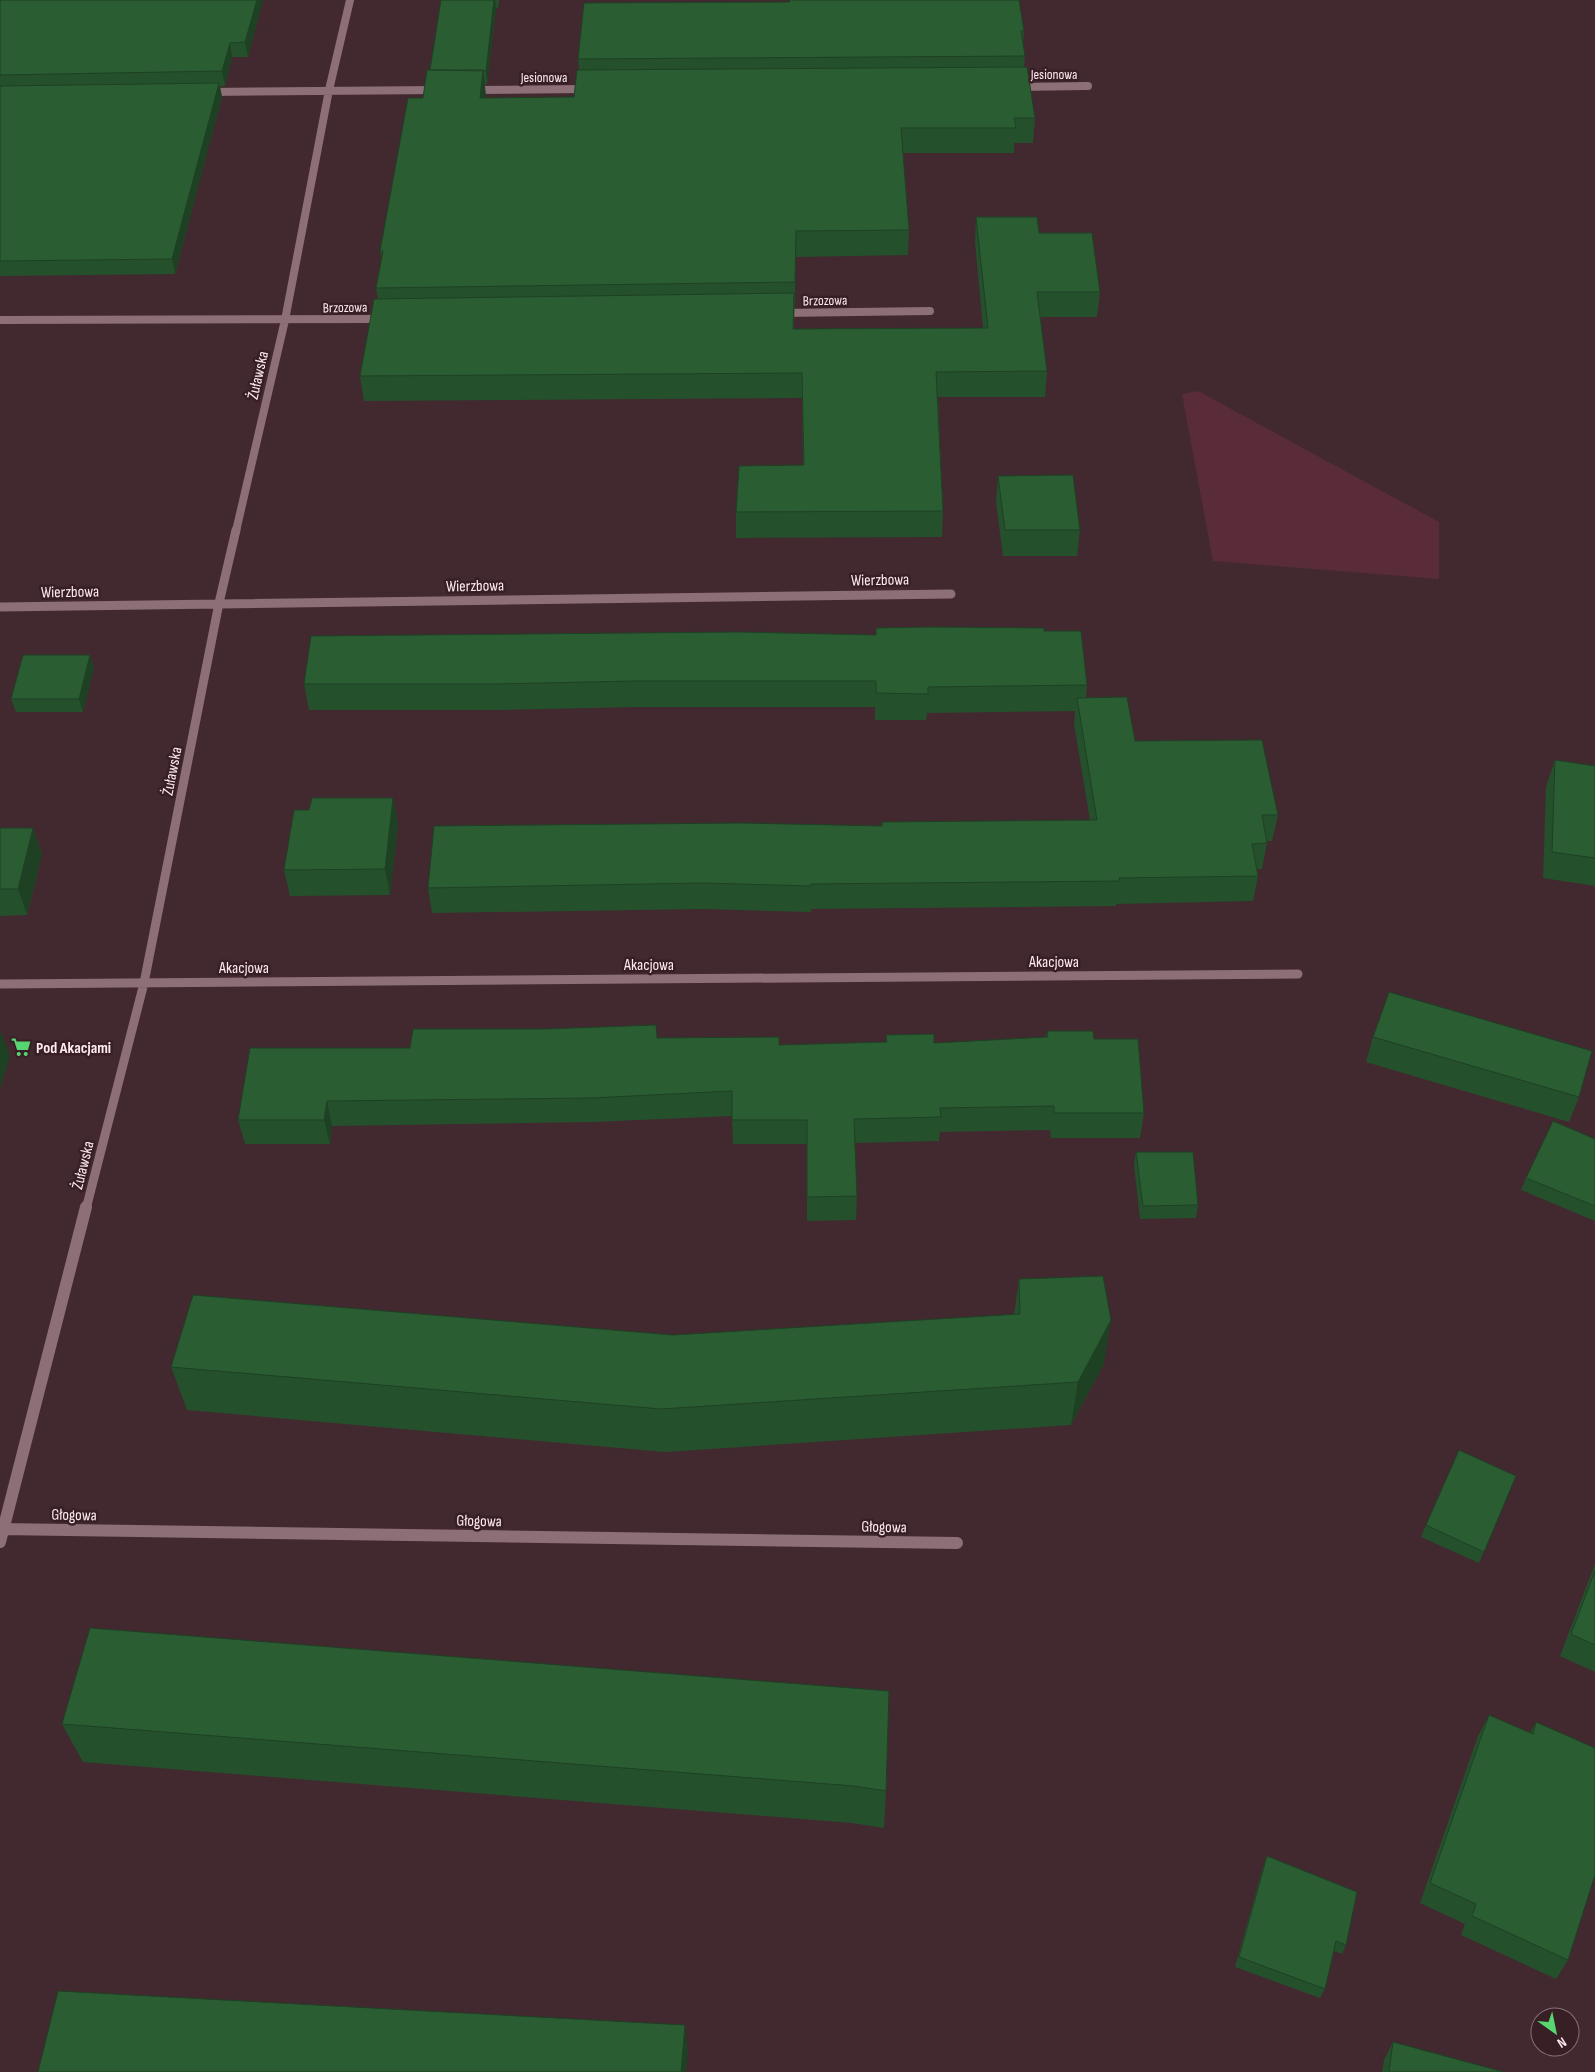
<svg xmlns="http://www.w3.org/2000/svg" width="1595" height="2072" viewBox="0 0 1595 2072" font-family="'Sofia Sans Condensed',sans-serif">
  <rect width="100%" height="100%" fill="#422930"/>
  <path fill="#5a2c3a" d="M1198 391 1439 522V579L1213 561 1182 394Z"/>
  <g fill="none" stroke-linecap="round" stroke-linejoin="round">
    <path stroke="#8d6f77" stroke-width="8" d="M1017 87 1088 86
      M472 90 587 89
      M207 92 437 90
      M781 313 930 311
      M0 320 384 319
      M236 531 285 320 329 90 350 0"/>
    <path stroke="#8d6f77" stroke-width="9" d="M0 607 951 594
      M0 984 1298 974
      M86 1209 144 983 219 603 236 530"/>
    <path stroke="#8d6f77" stroke-width="12" d="M0 1529 957 1543
      M0 1542 86 1207"/>
  </g>
  <path fill="#25502c" d="M0 0H263L248 57H232L225 86H220L222 97 175 274 0 276Z
    M441 0H499L498 8H496L487 84H484L485 98 574 97 579 70 578 59 789 2V0H1019L1024 31 1023 46 1025 56 1024 67 1035 118 1033 143H1014V153H903L909 230 908 255 796 257 794 329 983 328 975 242 976 217 1039 233 1100 292 1097 317H1040L1047 371 1045 397H938L943 511 942 537 736 538V512L803 465 802 398 364 401 360 376 378 299 376 288 382 259 380 251 423 98 430 70Z
    M998 476 1080 530 1077 556H1003L996 502Z
    M1044 631 1087 685 1086 698 1135 741 1278 815 1272 841H1267V843L1262 869H1257L1258 876 1253 901 1116 904V906L811 909V912L704 909 432 913 428 888 882 826 1090 820 1074 724 1075 711 927 713 926 720H875V707H636L499 710H309L304 684 876 635Z
    M90 655 94 668 83 712H16L11 699Z
    M1555 760 1595 766V886L1543 878 1546 787Z
    M393 798 398 824 390 895 290 896 284 870 309 810Z
    M0 828H33L42 854 27 915 0 916Z
    M1047 1031 1094 1039 1144 1113 1140 1138H1051L1050 1130 940 1132 939 1141 855 1143 857 1196 856 1220 807 1221V1144H733L732 1116 593 1122 332 1126 330 1144H245L238 1120 410 1048 657 1038 779 1045 886 1042V1035L934 1043 1046 1037Z
    M1373 1037 1579 1097 1569 1122 1366 1062Z
    M1595 1139V1221L1521 1190 1526 1178Z
    M1136 1152 1198 1205 1196 1218 1140 1219 1134 1165Z
    M1019 1279 1104 1364 1071 1425 665 1452 187 1410 171 1367 1014 1315Z
    M1516 1476 1479 1563 1421 1537 1426 1525Z
    M1595 1564V1672L1560 1656Z
    M90 1628 886 1791 884 1828 852 1823 83 1762 62 1724Z
    M1489 1715 1530 1733 1536 1722 1568 1960 1556 1979 1461 1935 1465 1924 1420 1903 1478 1736Z
    M1267 1856 1346 1945 1342 1954 1334 1951 1325 1989 1320 1998 1235 1967 1263 1867Z
    M1393 2042 1504 2072H1382L1384 2060Z"/>
  <path fill="#1e4124" d="M257 0H263L248 57 245 42Z
    M494 0H495L496 8 487 84 486 71Z
    M230 43 232 57 225 86 222 71Z
    M483 70 486 95 482 123 480 98Z
    M219 83 222 97 175 274 172 259Z
    M796 231V257L795 307V282Z
    M90 655 94 668 83 712 79 699Z
    M393 798 398 824 390 895 385 869Z
    M33 828 42 854 27 915 18 889Z
    M1 1032 10 1056 0 1089V1035Z
    M327 1101 332 1126 330 1144 324 1120Z
    M1111 1320 1104 1364 1071 1425 1078 1382Z
    M685 2025 688 2051 686 2072H681Z"/>
  <path fill="#2b5d33" stroke="#1e4124" d="M0 0H257L245 42 230 43 222 71 0 75Z
    M441 0H494L486 71 430 70Z
    M789 0H1019L1024 31H1021L1025 56 578 59 584 3 790 2Z
    M1027 67 1035 118H1014L1016 128H901L909 230 796 231 795 282 376 288 383 251H380L408 98H423L427 70H483L480 98 574 97 577 70Z
    M219 83 172 259 0 261V86Z
    M976 217H1037L1039 233H1092L1100 292H1037L1047 371 936 372 943 511 736 512 739 466 804 465 802 373 360 376 374 299 794 293 793 329 988 328Z
    M1073 475 1080 530H1005L998 476Z
    M932 627 1044 628V631H1081L1087 685 928 687V694L876 693V681H634L496 684H304L311 636 738 632 876 635V628Z
    M23 655H90L79 699H11Z
    M1127 697 1135 741 1262 740 1278 815H1262L1267 843 1252 844 1258 876 1119 878 1120 881 811 884V886L703 883 428 888 434 826 741 823 882 826V822L1097 820 1077 698Z
    M1555 760 1595 766V858L1552 852Z
    M312 798H393L385 869 284 870 294 810H309Z
    M0 828H33L18 889H0Z
    M1389 992 1592 1051 1579 1097 1373 1037Z
    M656 1025 657 1038 779 1037V1045L887 1042 886 1035 934 1034V1043L1048 1037 1047 1031H1093L1094 1039H1138L1144 1113H1054V1106L940 1108 941 1117 854 1119 857 1196 807 1197V1120H732V1091L591 1098 327 1101 324 1120H238L250 1048H410L413 1029H545Z
    M1553 1121 1595 1139V1206L1526 1178Z
    M1136 1152H1193L1198 1205 1143 1206Z
    M1103 1276 1111 1320 1078 1382 661 1409 171 1367 193 1295 673 1335 1020 1314 1019 1279Z
    M1459 1450 1516 1476 1484 1552 1426 1525Z
    M1595 1571V1645L1571 1634Z
    M90 1628 889 1691 886 1791 854 1786 62 1724Z
    M1489 1715 1533 1734 1536 1722 1595 1748V1875L1568 1960 1472 1916 1476 1904 1430 1883Z
    M1267 1856 1357 1892 1346 1945 1336 1941 1325 1989 1239 1957Z
    M58 1991 685 2025 681 2072H38Z
    M1393 2042 1504 2072H1389Z"/>
  <defs>
    <symbol id="supermarket-bare" viewBox="-9 -9 18 18"><path d="M-6-5.5h2.5l.6 2H6L4.5 2H-2.5L-4.4-4H-6ZM-1.5 3.2a1.3 1.3 0 1 0 .1 0ZM3 3.2a1.3 1.3 0 1 0 .1 0Z" fill="#57d570" stroke="#381f26" stroke-width="2.5" paint-order="stroke"/></symbol>
  </defs>
  <g fill-rule="evenodd">
    <use href="#supermarket-bare" x="7" y="1033" width="28" height="28"/>
  </g>
  <g text-anchor="middle" stroke-width="5" stroke-linejoin="round" paint-order="stroke">
    <g font-size="14" fill="#fdebef" stroke="#381f26">
      <text x="1054" y="79">Jesionowa</text>
      <text x="544" y="82">Jesionowa</text>
      <text transform="translate(825 300) rotate(-1)" y="5">Brzozowa</text>
      <text transform="translate(345 307) rotate(-1)" y="5">Brzozowa</text>
    </g>
    <g font-size="16" fill="#fdebef" stroke="#381f26">
      <text transform="translate(257 375) rotate(-77)" y="6">Żuławska</text>
      <text transform="translate(880 579) rotate(-1)" y="6">Wierzbowa</text>
      <text transform="translate(475 585) rotate(-1)" y="6">Wierzbowa</text>
      <text transform="translate(70 591) rotate(-1)" y="6">Wierzbowa</text>
      <text transform="translate(171 771) rotate(-79)" y="6">Żuławska</text>
      <text x="1054" y="967">Akacjowa</text>
      <text x="649" y="970">Akacjowa</text>
      <text x="244" y="973">Akacjowa</text>
      <text transform="translate(82 1165) rotate(-76)" y="6">Żuławska</text>
      <text transform="translate(74 1514) rotate(1)" y="6">Głogowa</text>
      <text transform="translate(479 1520) rotate(1)" y="6">Głogowa</text>
      <text transform="translate(884 1526) rotate(1)" y="6">Głogowa</text>
    </g>
    <g font-size="16" font-weight="bold" fill="#fdebef" stroke="#381f26" text-anchor="start">
      <text x="36" y="1053">Pod Akacjami</text>
    </g>
  </g>
  <g transform="translate(1555 2032) rotate(147)"><circle r="24" fill="#381f26" stroke="#877176"/>
  <path d="M0-4L9 19L0 12L-9 19Z" fill="#57d570"/>
  <text y="-8" font-size="14" font-weight="bold" text-anchor="middle" fill="#fdebef">N</text>
  </g>
</svg>
